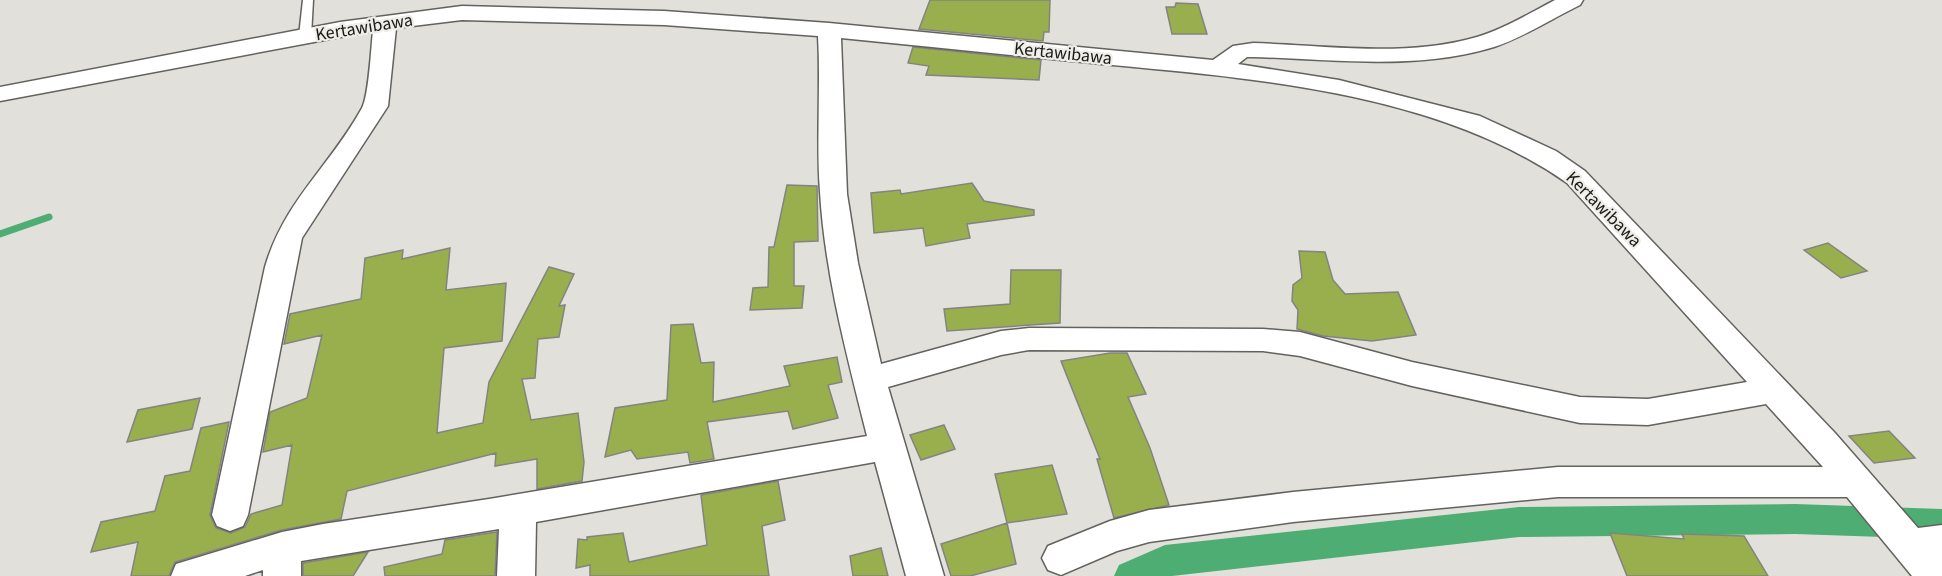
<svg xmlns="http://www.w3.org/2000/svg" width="1942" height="576" viewBox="0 0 1942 576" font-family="'Source Sans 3',sans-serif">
  <rect width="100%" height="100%" fill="#e2e0db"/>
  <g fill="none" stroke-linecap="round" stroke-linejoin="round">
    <path stroke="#4ead73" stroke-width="7" d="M0 234 49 217"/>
    <path fill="#4ead73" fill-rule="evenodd" d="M1795 504 1942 509V539L1795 534 1519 537 1172 576H1114L1119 565 1165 545 1519 507Z"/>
  </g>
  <path fill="#99af4e" stroke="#838480" stroke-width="1.5" d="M930 0H1050L1049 32H1044L1043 41 919 29Z
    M1176 3 1198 4 1207 34H1172L1166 7H1175Z
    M913 47 1041 60 1039 80 926 75 929 66 908 63Z
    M972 183 984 201 1034 210V215L967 224 970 238 926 246 923 228 874 233 871 193 900 190 901 194Z
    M787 185 817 186 818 241 794 242V286H804L802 308 750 310 753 288 768 287 769 247H774Z
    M1828 243 1867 271 1841 278 1804 250Z
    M450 248 446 290 506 283 502 341 444 348 437 433 483 423 489 382 549 267 574 274 559 306 565 305 559 337 538 339 535 378 522 379 531 420 578 413 584 462 582 481 537 489V459L495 466 496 453 347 491 341 519 282 530 175 562 169 576H131L138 542 91 552 101 522 155 511 165 476 190 471 201 428 229 422 210 515 216 528 231 533 245 527 251 514 282 505 292 445 263 452 270 412 307 398 322 335 284 344 290 314 361 299 365 258 403 250 402 259Z
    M1299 251 1325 252 1333 280 1345 294 1398 292 1416 335 1372 341 1323 336 1297 329 1298 310 1292 301 1293 285 1302 278Z
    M1011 270H1061L1060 323 947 331 944 309 1010 304Z
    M693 324 701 363 714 362 713 402 790 386 784 366 837 357 842 382 828 385 838 418 793 429 788 411 707 422 714 459 690 463 688 452 637 459 631 450 605 457 615 408 667 400 671 325Z
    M1110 353H1127L1146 394 1128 397 1150 448 1169 505 1114 518 1097 459H1100L1061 361Z
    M200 398 192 429 127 442 138 410Z
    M944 425 955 449 921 460 910 435Z
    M1889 431 1915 458 1874 463 1849 436Z
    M1052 465 1067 514 1007 523 995 474Z
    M778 481 785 520 762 526 769 576H590V565L576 568 578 539 587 540V537L623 533 629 562 707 545 701 495Z
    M1007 523 1016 564 970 576H951L941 544Z
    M497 532 495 576H385L384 567 442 554 445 540Z
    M1610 533 1684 539 1682 534 1744 536 1768 576H1627Z
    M881 548 888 576H853L850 556Z
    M368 552 353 576H303V563Z"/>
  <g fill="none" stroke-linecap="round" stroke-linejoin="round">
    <defs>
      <path id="service" d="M303 0H313L311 36 305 39 299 36Z"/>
      <path id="minor" d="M1555 0H1583L1580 5C1551 19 1524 37 1494 47 1415 71 1333 59 1253 57H1247L1238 64 1339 80 1480 116 1556 151 1585 171 1835 433 1918 528 1942 525V576H1912L1847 497H1558L1293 522 1149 542 1117 551 1061 575 1048 570 1042 558 1048 546 1110 521 1149 510 1293 492 1558 467H1823L1766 404 1648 425 1580 423 1412 386 1300 356 1263 351 1029 350 1001 355 888 387 944 576H906L875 462 536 522 535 576H497L499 529 301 561V576H263V570L245 576H171L176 564 282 532 323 524 489 499 867 436C847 356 825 275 820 192 816 140 821 88 818 36L664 25 462 20 396 28 388 106 302 238 248 515 243 526 230 531 217 526 212 515 265 267C284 201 331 165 362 108 369 95 371 48 373 31L0 101V87L340 22 462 6 664 11 829 23 1213 60 1233 46 1253 43C1326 45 1405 58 1477 37 1504 29 1530 13 1555 0ZM841 38C931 47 1021 56 1112 65 1262 79 1440 94 1567 183L1747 382 1648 399 1580 397 1412 362 1300 332 1263 329 1029 328 1001 331 881 364 858 263 847 194Z"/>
    </defs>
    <use href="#service" stroke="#63625e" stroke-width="3"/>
    <use href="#minor" stroke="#63625e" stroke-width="3"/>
    <use href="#service" fill="#fff" fill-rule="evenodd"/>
    <use href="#minor" fill="#fff" fill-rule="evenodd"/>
  </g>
  <g text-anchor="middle" stroke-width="4.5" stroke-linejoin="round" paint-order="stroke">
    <g font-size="18" fill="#1a1a18" stroke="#efede8">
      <text transform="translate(364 27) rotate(-9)" y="6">Kertawibawa</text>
      <text transform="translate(1063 53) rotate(6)" y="6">Kertawibawa</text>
      <text transform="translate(1604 209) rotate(45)" y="6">Kertawibawa</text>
    </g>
  </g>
</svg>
